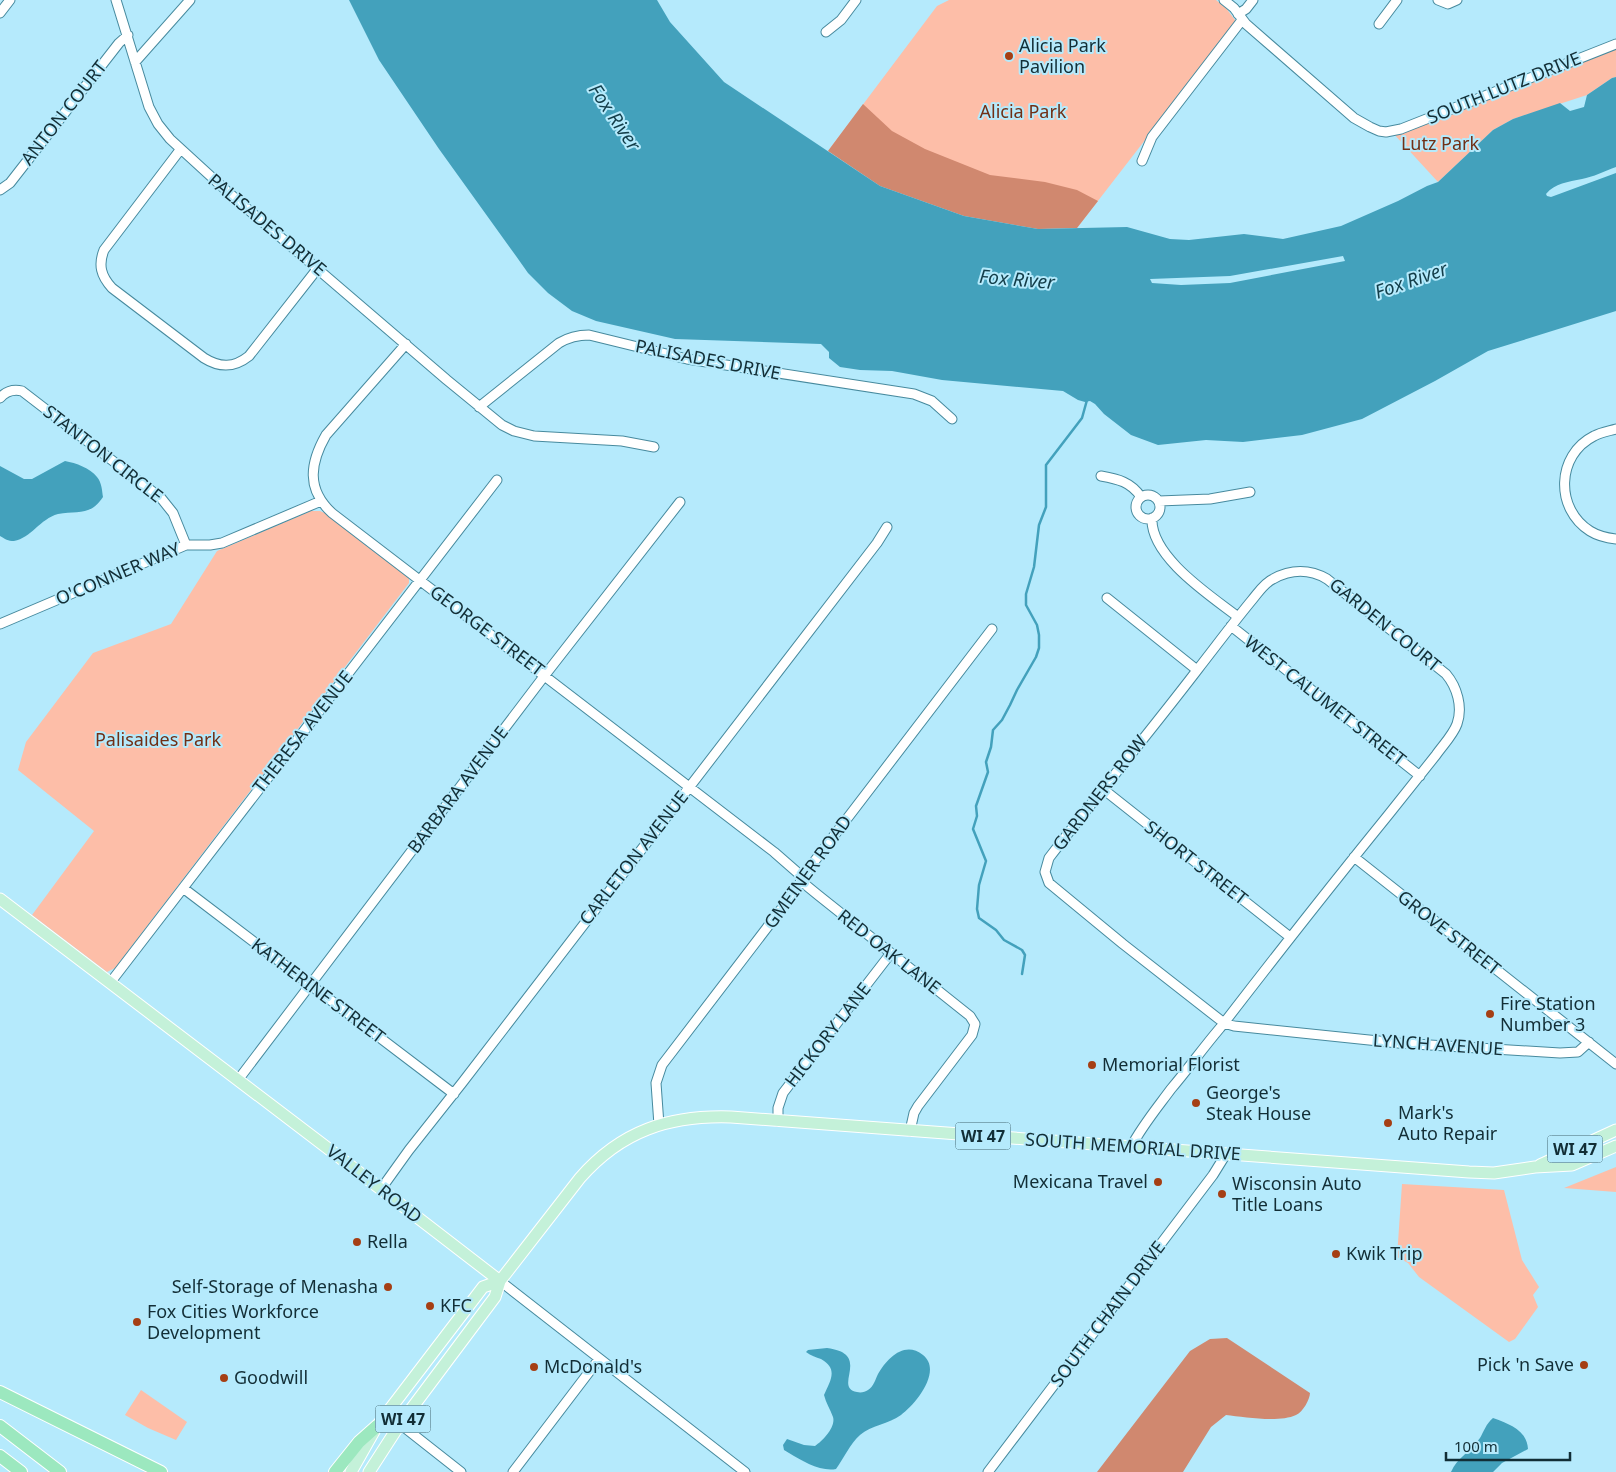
<svg xmlns="http://www.w3.org/2000/svg" width="1616" height="1472" viewBox="0 0 1616 1472" font-family="'Noto Sans',sans-serif">
  <rect width="100%" height="100%" fill="#b5eafc"/>
  <path fill="#fdbea8" d="M949 0H1216L1226 8 1235 20 1234 25 1077 228 828 151 937 6Z
    M1616 44V77L1612 78 1587 95 1513 119 1493 130 1438 182 1392 132Z
    M311 511H320L327 514 406 574 409 578V583L115 968 107 972 32 915 94 831 18 770 26 742 93 653 171 624 217 551Z
    M1616 1167V1192L1564 1188Z
    M1402 1184 1504 1190 1522 1260 1539 1287 1533 1295 1538 1307 1515 1339 1509 1342 1419 1277 1408 1263 1397 1257Z
    M141 1390 187 1422 176 1440 148 1428 125 1415Z"/>
  <path fill="#d0886f" d="M863 104 892 131 925 149 990 175 1045 182 1077 190 1098 201 1077 228 1038 229 964 216 880 186 828 151Z
    M1227 1338 1310 1393C1310 1399 1303 1412 1296 1415 1279 1423 1244 1417 1226 1415L1211 1427 1183 1472H1097L1190 1351 1210 1339Z"/>
  <path fill="#43a1bc" fill-rule="evenodd" d="M349 0H657L670 22 724 82 880 186 964 216 1038 229 1127 227 1170 239 1189 240 1244 234 1283 239 1341 226 1398 201 1427 186 1438 182 1493 130 1513 119 1560 103 1570 111 1584 107 1587 95 1612 78 1616 77V167C1605 171 1593 177 1582 179 1568 182 1555 183 1546 194L1547 196 1551 197 1616 173V311L1488 351 1435 381 1362 419 1302 435 1243 442 1206 440 1158 445 1131 435 1104 414 1095 404 1090 401 1085 402 1078 400 1063 391 942 380 892 371 860 370 840 367 829 358V352L821 344 675 339 596 321 572 311 548 293 528 273 516 256 439 149 379 60ZM1343 256 1345 261 1230 283 1181 285 1152 283 1150 279 1230 276Z
    M65 461C76 463 90 468 97 477 102 483 102 491 103 497 90 517 77 510 58 514 40 519 31 538 14 541 8 541 5 539 0 536V466L24 479H32Z
    M827 1348C873 1354 832 1387 857 1392 861 1393 865 1392 868 1390 874 1386 875 1380 878 1374 887 1358 905 1340 923 1355 943 1371 915 1405 901 1415 889 1424 871 1425 860 1435 850 1444 844 1458 836 1469 821 1472 802 1461 789 1453L784 1450 783 1445 787 1439 804 1445 815 1446C823 1441 836 1427 833 1417 830 1409 826 1403 824 1395 830 1381 839 1369 821 1359 816 1357 811 1356 806 1352L808 1350Z
    M1493 1418C1509 1424 1527 1430 1528 1449L1502 1463 1493 1472H1451C1457 1458 1471 1451 1480 1438 1484 1431 1486 1424 1493 1418Z"/>
  <g fill="none" stroke-linecap="round" stroke-linejoin="round">
    <path stroke="#43a1bc" stroke-width="2.5" d="M1022 974 1025 955 1022 950 1004 940 996 930 979 918 977 909 979 885 986 861 973 829 977 816 976 806 988 772 986 762 991 747 993 730 1002 720 1010 705 1017 690 1036 657 1039 648V635L1037 625 1026 605V594L1034 567 1039 525 1046 507V465L1082 418 1087 400"/>
    <defs>
      <path id="minor" d="M116 0 149 107 158 124 170 139 229 193 447 380 502 425 514 431 534 436 622 441 654 447
        M1224 0 1234 8 1246 24 1354 118 1370 127 1379 131 1386 132 1401 129 1616 44
        M1438 0 1448 4 1457 0
        M0 13 10 0
        M1238 14 1246 9 1253 0
        M1379 24 1397 0
        M826 32 841 20 856 0
        M135 62 190 0
        M180 150 104 250C98 265 101 276 112 288L204 358C220 368 234 368 249 356L318 268
        M1142 161 1152 137 1242 20
        M0 190 10 183 119 43 128 35
        M406 344 326 435C310 463 306 489 332 513L774 852 798 873 807 886 818 895 970 1016 975 1024 972 1035 918 1106 914 1113 910 1131
        M0 398C6 391 13 389 22 391L161 498 173 513 186 545
        M479 407 559 343C569 337 577 335 589 335L687 359 914 394 932 401 952 419
        M1616 429C1609 431 1601 432 1594 436 1556 455 1555 509 1590 531 1598 536 1607 538 1616 539
        M1101 476C1118 479 1131 482 1141 497
        M1136 507a12 12 0 1 1 24 0a12 12 0 1 1-24 0Z
        M1159 501 1210 499 1250 492
        M1152 518C1150 557 1211 596 1238 617
        M1107 598 1197 670
        M0 624 186 545H210L222 543 321 501
        M1231 626 1420 776
        M1103 789 1290 937
        M1354 857 1616 1064
        M183 888 454 1094
        M110 983 497 480
        M238 1080 545 675 680 502
        M778 1121V1108L783 1093 891 953
        M659 1125 656 1083 662 1065 795 891 807 871 992 629
        M1131 1147C1142 1126 1157 1108 1171 1089 1188 1069 1203 1048 1220 1028L1224 1023C1278 953 1333 883 1389 814 1404 795 1420 775 1436 755 1443 745 1453 735 1457 724 1463 707 1457 687 1446 674L1327 579C1310 569 1291 569 1273 579 1264 583 1258 593 1252 600 1233 623 1216 646 1198 669 1149 733 1098 794 1049 858L1045 872 1049 883 1123 944 1224 1023 1234 1026 1398 1043 1560 1053 1578 1052 1589 1042
        M381 1189 409 1150 462 1083 877 543 887 527
        M500 1281 745 1472
        M400 1424 461 1472
        M513 1472 599 1359
        M988 1472 1213 1175 1226 1154"/>
      <path id="major" d="M0 899 330 1150 500 1281
        M1540 1165 1616 1130
        M351 1472 377 1426 483 1287 500 1281
        M369 1472 400 1424 495 1297 500 1281 580 1178C621 1131 669 1115 731 1117L1469 1172 1494 1173 1535 1167 1572 1165 1616 1146"/>
      <path id="highway" d="M0 1392 161 1472
        M0 1426 60 1472
        M0 1456 21 1472
        M335 1472 359 1442 377 1426"/>
    </defs>
    <use href="#minor" stroke="#478a9e" stroke-width="11"/>
    <use href="#major" stroke="#fff" stroke-width="13"/>
    <use href="#highway" stroke="#fff" stroke-width="14"/>
    <use href="#minor" stroke="#fff" stroke-width="9"/>
    <use href="#major" stroke="#c4f1d9" stroke-width="11"/>
    <use href="#highway" stroke="#9ce8bf" stroke-width="12"/>
  </g>
  <g fill="#a53f14" stroke="#b5eafc" stroke-width="2">
    <circle cx="1009" cy="56" r="5"/>
    <circle cx="1490" cy="1014" r="5"/>
    <circle cx="1092" cy="1065" r="5"/>
    <circle cx="1196" cy="1103" r="5"/>
    <circle cx="1388" cy="1123" r="5"/>
    <circle cx="1158" cy="1182" r="5"/>
    <circle cx="1222" cy="1194" r="5"/>
    <circle cx="357" cy="1242" r="5"/>
    <circle cx="1336" cy="1254" r="5"/>
    <circle cx="388" cy="1287" r="5"/>
    <circle cx="430" cy="1306" r="5"/>
    <circle cx="137" cy="1322" r="5"/>
    <circle cx="1584" cy="1365" r="5"/>
    <circle cx="534" cy="1367" r="5"/>
    <circle cx="224" cy="1378" r="5"/>
  </g>
  <g text-anchor="middle" stroke-width="4" stroke-linejoin="round" paint-order="stroke">
    <g fill="#b5eafc" stroke="#436671" stroke-width="1">
      <rect x="955.5" y="1122.5" width="55" height="27" rx="4"/>
      <rect x="1547.5" y="1135.5" width="55" height="27" rx="4"/>
      <rect x="375.5" y="1405.5" width="55" height="27" rx="4"/>
    </g>
    <g font-size="16" font-weight="bold" fill="#122e36">
      <text x="983" y="1142">WI 47</text>
      <text x="1575" y="1155">WI 47</text>
      <text x="403" y="1425">WI 47</text>
    </g>
    <g font-size="18" fill="#122e36" stroke="#b5eafc" text-anchor="start">
      <text x="1019" y="52">Alicia Park<tspan x="1019" dy="21">Pavilion</tspan></text>
      <text x="1500" y="1010">Fire Station<tspan x="1500" dy="21">Number 3</tspan></text>
      <text x="1102" y="1071">Memorial Florist</text>
      <text x="1206" y="1099">George's<tspan x="1206" dy="21">Steak House</tspan></text>
      <text x="1398" y="1119">Mark's<tspan x="1398" dy="21">Auto Repair</tspan></text>
      <text x="1148" y="1188" text-anchor="end">Mexicana Travel</text>
      <text x="1232" y="1190">Wisconsin Auto<tspan x="1232" dy="21">Title Loans</tspan></text>
      <text x="367" y="1248">Rella</text>
      <text x="1346" y="1260">Kwik Trip</text>
      <text x="378" y="1293" text-anchor="end">Self-Storage of Menasha</text>
      <text x="440" y="1312">KFC</text>
      <text x="147" y="1318">Fox Cities Workforce<tspan x="147" dy="21">Development</tspan></text>
      <text x="1574" y="1371" text-anchor="end">Pick 'n Save</text>
      <text x="544" y="1373">McDonald's</text>
      <text x="234" y="1384">Goodwill</text>
    </g>
    <g font-size="18" fill="#122e36" stroke="#b5eafc">
      <text transform="translate(1504 88) rotate(-22)" y="6">SOUTH LUTZ DRIVE</text>
      <text transform="translate(64 113) rotate(-52)" y="6">ANTON COURT</text>
      <text transform="translate(267 225) rotate(40)" y="6">PALISADES DRIVE</text>
      <text transform="translate(708 360) rotate(11)" y="6">PALISADES DRIVE</text>
      <text transform="translate(103 454) rotate(38)" y="6">STANTON CIRCLE</text>
      <text transform="translate(118 574) rotate(-23)" y="6">O'CONNER WAY</text>
      <text transform="translate(1385 625) rotate(39)" y="6">GARDEN COURT</text>
      <text transform="translate(487 631) rotate(37)" y="6">GEORGE STREET</text>
      <text transform="translate(1325 701) rotate(38)" y="6">WEST CALUMET STREET</text>
      <text transform="translate(303 732) rotate(-52)" y="6">THERESA AVENUE</text>
      <text transform="translate(458 790) rotate(-53)" y="6">BARBARA AVENUE</text>
      <text transform="translate(1100 793) rotate(-52)" y="6">GARDNERS ROW</text>
      <text transform="translate(634 858) rotate(-52)" y="6">CARLETON AVENUE</text>
      <text transform="translate(1196 863) rotate(38)" y="6">SHORT STREET</text>
      <text transform="translate(808 872) rotate(-54)" y="6">GMEINER ROAD</text>
      <text transform="translate(1449 933) rotate(38)" y="6">GROVE STREET</text>
      <text transform="translate(889 952) rotate(38)" y="6">RED OAK LANE</text>
      <text transform="translate(318 991) rotate(37)" y="6">KATHERINE STREET</text>
      <text transform="translate(828 1035) rotate(-52)" y="6">HICKORY LANE</text>
      <text transform="translate(1438 1045) rotate(4)" y="6">LYNCH AVENUE</text>
      <text transform="translate(1133 1147) rotate(4)" y="6">SOUTH MEMORIAL DRIVE</text>
      <text transform="translate(374 1184) rotate(38)" y="6">VALLEY ROAD</text>
      <text transform="translate(1108 1314) rotate(-53)" y="6">SOUTH CHAIN DRIVE</text>
    </g>
    <g font-size="18" fill="#712f15" stroke="#b5eafc">
      <text x="1023" y="118">Alicia Park</text>
      <text x="1440" y="150">Lutz Park</text>
      <text x="158" y="746">Palisaides Park</text>
    </g>
    <g font-size="19" font-style="italic" fill="#133d49" stroke="#b5eafc">
      <text transform="translate(615 117) rotate(56)" y="7">Fox River</text>
      <text transform="translate(1017 279) rotate(5)" y="7">Fox River</text>
      <text transform="translate(1411 280) rotate(-19)" y="7">Fox River</text>
    </g>
  </g>
  <path d="M1446 1452v8h124v-8" fill="none" stroke="#122e36" stroke-width="2.5"/>
  <text x="1454" y="1452" font-size="15" fill="#122e36" stroke="#b5eafc" stroke-width="4" paint-order="stroke">100 m</text>
</svg>
